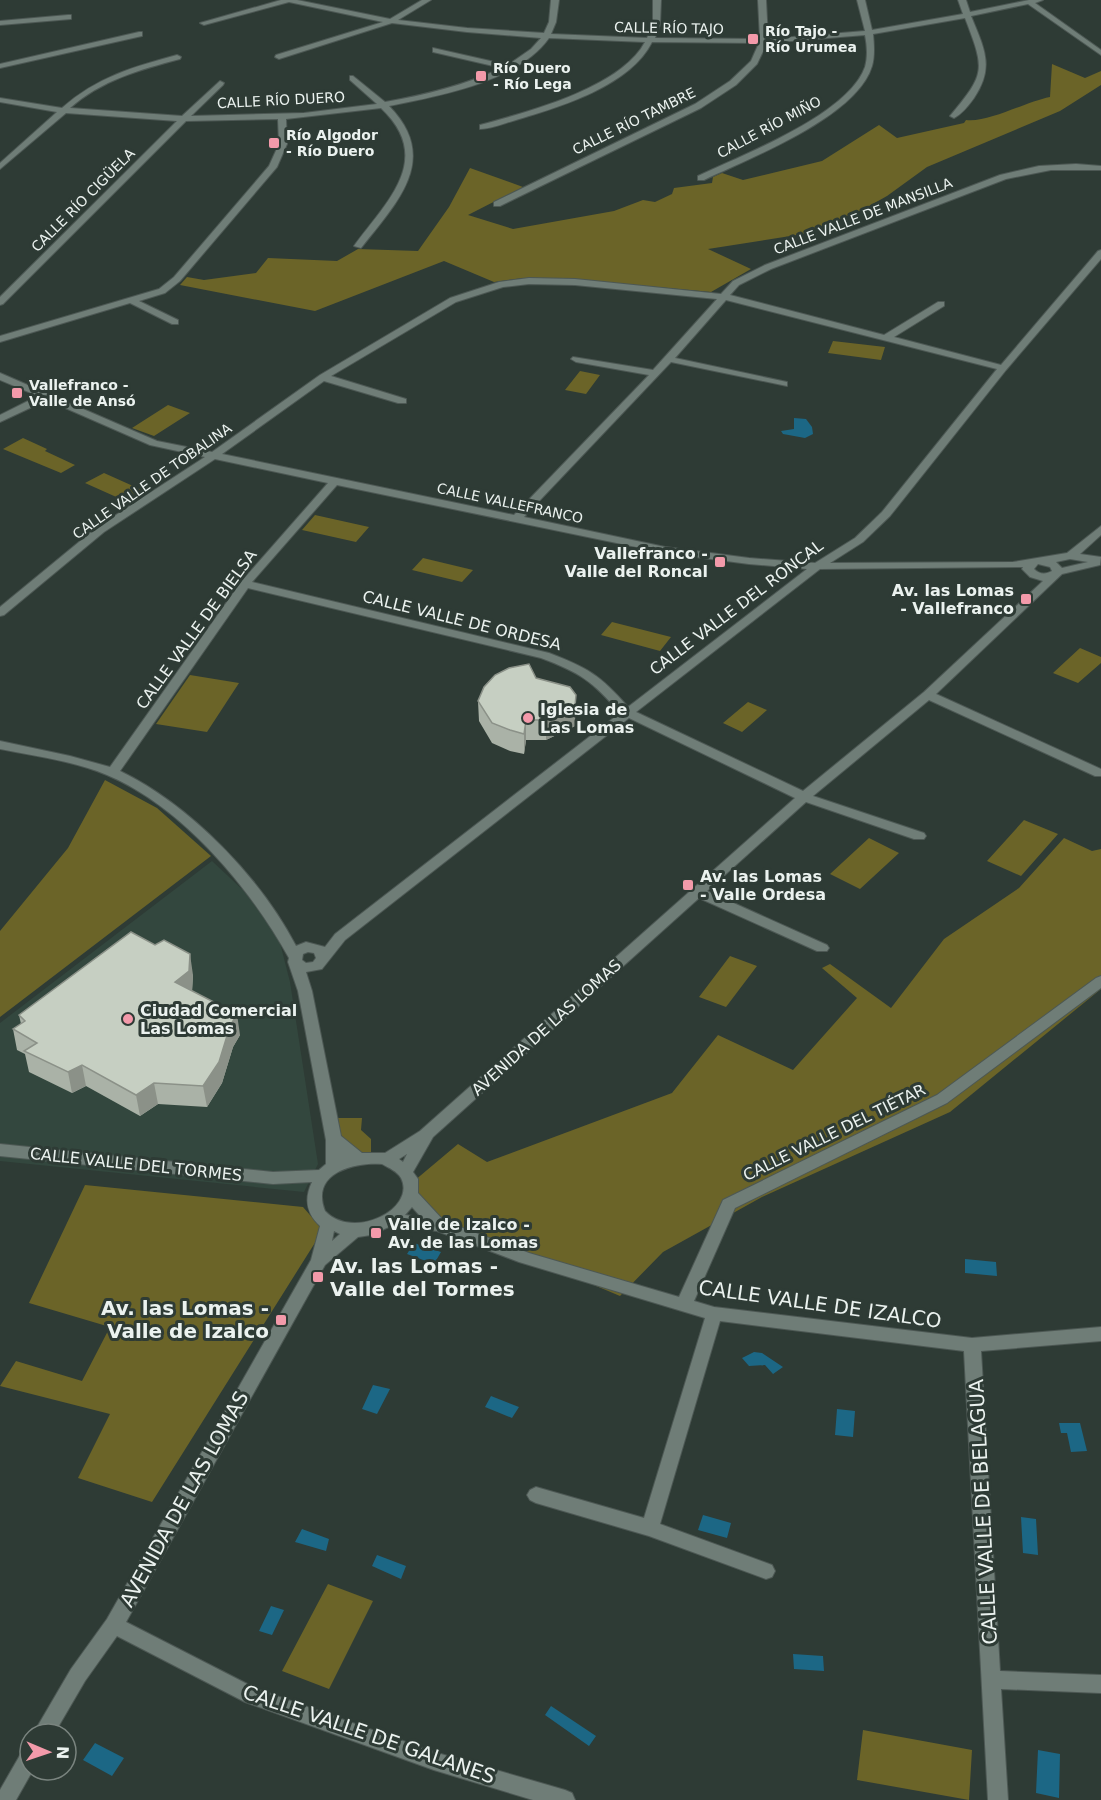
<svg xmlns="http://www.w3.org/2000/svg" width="1101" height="1800" viewBox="0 0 1101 1800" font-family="'DejaVu Sans',sans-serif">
  <rect width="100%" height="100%" fill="#2e3b35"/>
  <path fill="#33473e" d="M212 861 244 891 279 939 290 982 318 1164 304 1192 0 1161V1023Z"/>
  <path fill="#6b6428" d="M1052 64 1085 78 1101 71V85L1060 111 927 167 887 196 862 210 803 234 708 249 751 269 711 292 560 278H523L494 282 444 261 315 311 180 285 187 277 204 280 256 273 268 258 337 261 358 249 418 251 449 207 470 168 523 187 468 215 513 229 614 211 643 200 655 202 672 194 674 188 712 183 713 177 722 173 743 180 822 161 879 125 897 138 964 123 966 120C988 123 1025 102 1050 97Z
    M833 341 885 347 881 360 828 353Z
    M580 371 600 375 586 394 565 390Z
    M168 405 190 413 154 436 132 428Z
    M23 438 47 449 45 451 75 465 61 473 3 449Z
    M104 473 142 490 123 500 85 483Z
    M315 515 369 527 356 542 302 530Z
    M423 558 473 570 462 582 412 570Z
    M612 622 671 637 660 651 601 635Z
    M1080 648 1101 657V663L1078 683 1053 673Z
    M190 675 239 683 207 732 156 724Z
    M748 702 767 710 742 732 723 723Z
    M105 780 157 808 211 856 0 1017V931L68 848Z
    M1024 820 1058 834 1021 876 987 861Z
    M869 838 899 853 860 889 830 874Z
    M1064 838 1092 851 1101 849V989L950 1112 762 1197 663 1252 620 1296 449 1224 416 1195 414 1181 458 1144 487 1162 672 1093 718 1035 793 1070 857 998 822 968 830 964 891 1008 944 939 1019 888Z
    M730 956 757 966 726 1007 699 997Z
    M338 1118H362L361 1130 371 1139V1153L349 1154 342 1147Z
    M85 1185 303 1207 323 1230 152 1502 78 1478 110 1414 0 1386 16 1361 82 1381 110 1327 29 1303Z
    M328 1584 373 1601 329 1689 282 1671Z
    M863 1730 972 1750 969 1800 857 1780Z"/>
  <path fill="#1c6785" d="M794 418 806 419 812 427 813 434 805 438 783 434 781 431 794 429Z
    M414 1243 441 1252 434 1264 407 1254Z
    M965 1259 996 1262 997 1276 965 1273Z
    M754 1352 762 1353 783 1367 773 1374 765 1365 749 1366 742 1358Z
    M373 1385 390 1389 377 1414 362 1409Z
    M491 1396 519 1407 512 1418 485 1407Z
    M837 1409 855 1411 853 1437 835 1435Z
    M1059 1423H1080L1087 1451 1071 1452 1067 1433H1061Z
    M703 1515 731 1523 727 1538 698 1530Z
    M1021 1517 1036 1519 1038 1555 1023 1553Z
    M302 1529 329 1539 326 1551 295 1542Z
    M377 1555 406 1566 401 1579 372 1566Z
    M271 1606 284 1610 272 1635 259 1631Z
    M793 1654 823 1656 824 1671 794 1669Z
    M551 1706 596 1736 589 1746 545 1715Z
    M95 1743 124 1758 112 1776 83 1760Z
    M1038 1750 1060 1754 1059 1798 1036 1793Z"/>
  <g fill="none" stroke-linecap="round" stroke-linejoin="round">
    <defs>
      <path id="street" d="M281 0H297L390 19 422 0H431L398 20 467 28 544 33 549 22 551 0H559L556 22 551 34 647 38 653 25V0H661L660 25 655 38 760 39 758 0H766L768 39 865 31 857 0H865L872 30 963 14 958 0H966L970 12 1029 0H1043L1035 3 1101 50V55L1028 4 971 16C984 48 995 67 974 98 969 105 962 114 954 118L950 116C986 73 985 70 965 18L873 34C874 44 875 56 872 66 857 117 750 158 704 180H698V176C742 155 848 115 865 67 868 57 867 45 865 35L767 43 757 64 736 85 701 108 500 206H494V202L695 104 730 81 751 61 759 43 652 42C630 86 560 107 516 120 505 123 491 129 480 129V125C527 112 621 88 645 42L549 38C518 82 438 96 389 106 441 159 397 202 361 248L354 246C387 201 435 159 381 108L286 119 287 144 277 167 180 281 165 293 139 301 178 320V324H172L130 303 0 342V336L159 289 174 277 269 166 279 144 278 119 186 121 3 304 0 305V297L177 121 66 113 0 169V163L57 112 0 102V98L62 108C97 77 133 67 177 55L181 57 180 59C139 70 102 80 70 108L182 116 220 81 224 83 223 85 191 116 304 113 377 104 350 80V76H353L385 102C425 95 465 85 502 68L433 52V48L508 65 531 49 541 38 467 32 392 23 279 59 275 57 276 55 383 22 289 2 204 25 200 23Z
        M68 15H71V19L0 25V21Z
        M139 32H142V36L0 68V64Z
        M1076 164 1101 166V170H1051L1006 179 771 269 739 285 730 295 884 335 938 302H944V306L894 337 1001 365 1098 251 1101 250V259L1006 370 890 516 863 542 830 563 1013 562 1067 553 1101 526V535L1080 554 1101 557 1100 565 1062 574 936 694 1101 769V776H1095L929 700 813 796 924 833 926 836 924 839H914L806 802 707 891 827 945 829 948 827 951H817L699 898 433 1137 413 1172 418 1179V1193L444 1221 529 1253 679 1297 723 1200 937 1095 1096 978 1101 976V988L947 1103 735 1208 694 1301 714 1307 972 1338 1101 1327V1341L981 1351 1000 1671 1101 1675V1693L1001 1689 1008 1800H988L964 1351 720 1321 660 1524 772 1565 775 1571 772 1577 766 1579 649 1536 536 1503 530 1500 527 1495 530 1490 536 1487 644 1518 705 1318 519 1262 437 1231 391 1226 371 1235 358 1237 325 1265 126 1622 257 1689 434 1752 565 1790 572 1793 575 1800H533L434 1770 245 1702 117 1636 85 1681 54 1734H33L71 1669 107 1619 311 1260 320 1226C306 1213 304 1199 312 1182L273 1184 0 1156V1144L273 1172 319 1170 326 1164V1140L298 991 288 962 289 958C250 888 183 807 107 775 74 761 35 756 0 749V741L70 756 110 767 241 582 328 483 215 459 104 532 4 615 0 616V607L96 528 205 457 150 445 47 400 0 422V415L38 396 0 380V373L157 441 212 452 320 375 450 298 499 282 529 278 575 279 721 294 733 281 765 265 1000 175 1039 166ZM529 284 575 285 717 299 653 370 573 357 571 359 576 362 649 375 514 515 222 454 324 381 398 403H406V399L331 376 456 302 503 287ZM726 300 997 369 882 512 855 538 815 563 749 558 665 547 524 517 671 362 787 386V382L675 358ZM337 485 665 553 749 564 807 569 628 707C600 675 588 668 549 653L252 582ZM1070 559 1088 562 1062 568 1056 562ZM1038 564 1050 567 1052 571C1045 575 1039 574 1034 569ZM1023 567 1022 569 1030 577 1043 581 924 692 803 791 636 712 820 569ZM248 588 541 658C581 673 592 681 620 713L335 934 325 947 306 942 296 946C261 878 190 805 120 771ZM629 718 795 798 420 1131 385 1153H362L341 1136 312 991 306 972 322 969 345 940ZM308 952 314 953 316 958 313 962 306 963 302 960 303 954ZM407 1154 403 1162 399 1159ZM382 1164C389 1168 397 1171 401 1178 417 1209 353 1241 325 1211 310 1173 354 1162 382 1164ZM412 1207 421 1217 405 1215ZM334 1231 340 1234 332 1241Z
        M30 1748V1770H33L16 1800H0V1790L23 1750Z"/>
    </defs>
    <use href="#street" stroke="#4d5854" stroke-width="2"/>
    <use href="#street" fill="#6f7d77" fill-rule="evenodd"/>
  </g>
  <path fill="#aab2a7" d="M536 678 575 726 546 740H526L524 754 510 751 492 743 479 721 478 701Z
    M155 945 193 975 192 991 240 1035 233 1047 222 1083 207 1107 158 1104 140 1116 86 1086 72 1093 29 1072 25 1054 17 1050 13 1029 21 1024 19 1015Z"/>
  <path fill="#8b9188" d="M576 695 575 726 546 740V720Z
    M526 720V740L524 754V734Z
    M190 954 193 975 192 992 175 982Z
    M237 1014 240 1035 233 1047 222 1083 207 1107 203 1086 230 1026Z
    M82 1065 86 1086 72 1093 68 1072Z
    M154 1083 158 1104 140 1116 136 1095Z"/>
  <path fill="#c6cfc2" stroke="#8b9188" stroke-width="1.5" d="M529 664 536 678 570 687 576 695 575 706 546 720H526L524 734 510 730 492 723 478 701 484 687 495 675 509 668Z
    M131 932 155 945 164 940 190 954 189 971 175 982 237 1014 230 1026 219 1062 203 1086 154 1083 136 1095 82 1065 68 1072 24 1051 37 1043 13 1029 25 1021 19 1015Z"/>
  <g fill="#f39aaa" stroke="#2e3b35" stroke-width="2">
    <rect x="747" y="33" width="12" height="12" rx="3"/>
    <rect x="475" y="70" width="12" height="12" rx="3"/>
    <rect x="268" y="137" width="12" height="12" rx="3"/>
    <rect x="11" y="387" width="12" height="12" rx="3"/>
    <rect x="714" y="556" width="12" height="12" rx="3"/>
    <rect x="1020" y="593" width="12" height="12" rx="3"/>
    <circle cx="528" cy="718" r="6"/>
    <rect x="682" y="879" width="12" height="12" rx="3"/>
    <circle cx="128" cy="1019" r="6"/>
    <rect x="370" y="1227" width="12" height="12" rx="3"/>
    <rect x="312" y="1271" width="12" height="12" rx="3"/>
    <rect x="275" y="1314" width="12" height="12" rx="3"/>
  </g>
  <g text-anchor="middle" stroke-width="6" stroke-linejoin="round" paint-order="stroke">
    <g font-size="14" fill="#ebf2ef" stroke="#2e3b35">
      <text transform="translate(669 28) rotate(1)" y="5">CALLE RÍO TAJO</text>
      <text transform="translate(281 100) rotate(-3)" y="5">CALLE RÍO DUERO</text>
      <text transform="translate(634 121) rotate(-26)" y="5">CALLE RÍO TAMBRE</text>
      <text transform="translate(769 127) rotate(-28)" y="5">CALLE RÍO MIÑO</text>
      <text transform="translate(83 200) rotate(-45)" y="5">CALLE RÍO CIGÜELA</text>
      <text transform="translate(863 216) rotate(-21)" y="5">CALLE VALLE DE MANSILLA</text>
      <text transform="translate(152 481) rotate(-35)" y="5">CALLE VALLE DE TOBALINA</text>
      <text transform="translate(510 503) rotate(12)" y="5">CALLE VALLEFRANCO</text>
    </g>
    <g font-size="14" font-weight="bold" fill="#ebf2ef" stroke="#2e3b35" text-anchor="start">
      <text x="765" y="36">Río Tajo -<tspan x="765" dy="16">Río Urumea</tspan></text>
      <text x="493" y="73">Río Duero<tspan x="493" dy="16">- Río Lega</tspan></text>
      <text x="286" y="140">Río Algodor<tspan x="286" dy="16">- Río Duero</tspan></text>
      <text x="29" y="390">Vallefranco -<tspan x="29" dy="16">Valle de Ansó</tspan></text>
    </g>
    <g font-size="16" font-weight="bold" fill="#ebf2ef" stroke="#2e3b35" text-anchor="start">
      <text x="708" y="559" text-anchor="end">Vallefranco -<tspan x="708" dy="18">Valle del Roncal</tspan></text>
      <text x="1014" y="596" text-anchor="end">Av. las Lomas<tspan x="1014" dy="18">- Vallefranco</tspan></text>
      <text x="540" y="715">Iglesia de<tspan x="540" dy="18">Las Lomas</tspan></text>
      <text x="700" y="882">Av. las Lomas<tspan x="700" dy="18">- Valle Ordesa</tspan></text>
      <text x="140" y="1016">Ciudad Comercial<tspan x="140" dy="18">Las Lomas</tspan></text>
      <text x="388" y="1230">Valle de Izalco -<tspan x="388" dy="18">Av. de las Lomas</tspan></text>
    </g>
    <g font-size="16" fill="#ebf2ef" stroke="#2e3b35">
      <text transform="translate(736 607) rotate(-37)" y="6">CALLE VALLE DEL RONCAL</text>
      <text transform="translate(462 620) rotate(14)" y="6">CALLE VALLE DE ORDESA</text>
      <text transform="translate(196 629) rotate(-54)" y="6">CALLE VALLE DE BIELSA</text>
      <text transform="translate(546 1027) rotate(-42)" y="6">AVENIDA DE LAS LOMAS</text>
      <text transform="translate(834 1132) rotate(-26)" y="6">CALLE VALLE DEL TIÉTAR</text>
      <text transform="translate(136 1164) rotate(6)" y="6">CALLE VALLE DEL TORMES</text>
    </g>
    <g font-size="20" font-weight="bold" fill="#ebf2ef" stroke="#2e3b35" text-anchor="start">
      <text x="330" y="1273">Av. las Lomas -<tspan x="330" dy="23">Valle del Tormes</tspan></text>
      <text x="269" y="1315" text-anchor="end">Av. las Lomas -<tspan x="269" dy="23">Valle de Izalco</tspan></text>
    </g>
    <g font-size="20" fill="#ebf2ef" stroke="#2e3b35">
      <text transform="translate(820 1304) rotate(8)" y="7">CALLE VALLE DE IZALCO</text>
      <text transform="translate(184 1499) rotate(-61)" y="7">AVENIDA DE LAS LOMAS</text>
      <text transform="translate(983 1512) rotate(-93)" y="7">CALLE VALLE DE BELAGUA</text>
      <text transform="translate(369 1734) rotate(19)" y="7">CALLE VALLE DE GALANES</text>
    </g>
  </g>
  <g transform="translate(48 1752) rotate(92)"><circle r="28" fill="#2e3b35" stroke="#7a847f" stroke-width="1.5"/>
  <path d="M0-4.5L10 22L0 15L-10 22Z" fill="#f39aaa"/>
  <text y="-9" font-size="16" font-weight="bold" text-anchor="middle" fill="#ebf2ef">N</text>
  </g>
</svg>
